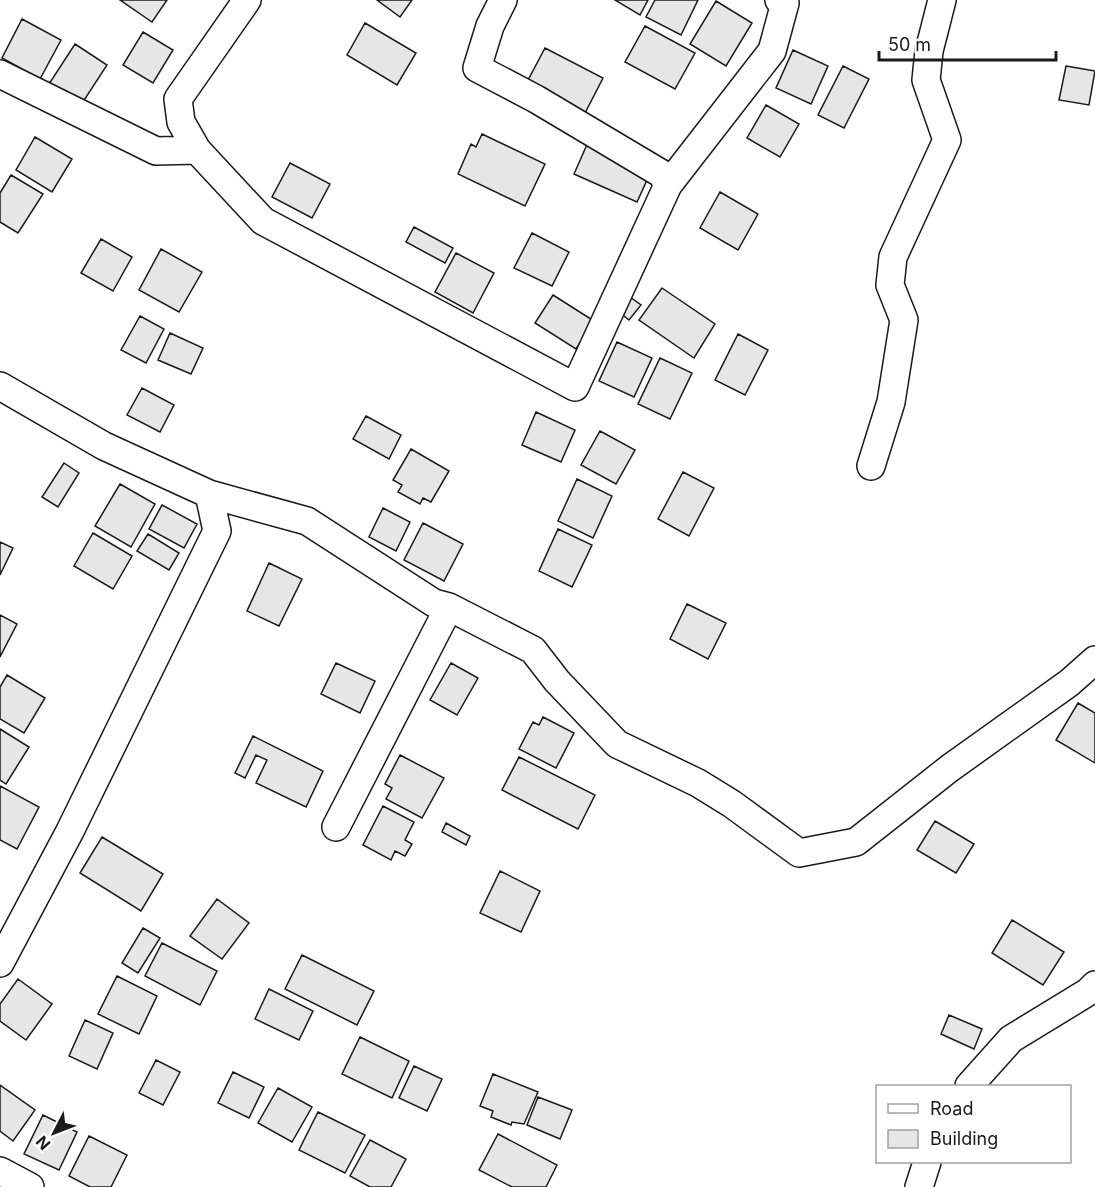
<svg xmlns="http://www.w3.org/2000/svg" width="1095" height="1187" viewBox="0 0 1095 1187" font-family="Inter,sans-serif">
  <rect width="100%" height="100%" fill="#fff"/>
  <path fill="#e6e6e6" stroke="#1a1a1a" stroke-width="1.5" d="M120 0H167L152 22Z
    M377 0H412L400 17Z
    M615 0H648L640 15Z
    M655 0H698L681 35 646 17Z
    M716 1 752 23 726 66 690 44Z
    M22 19 61 40 40 79 2 58Z
    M365 23 416 53 397 85 347 55Z
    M645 26 695 53 675 89 625 62Z
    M143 32 173 50 153 83 123 65Z
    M75 44 107 65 81 105 49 84Z
    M545 48 603 78 584 115 526 84Z
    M793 50 828 66 811 104 776 88Z
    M843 66 869 79 844 128 818 115Z
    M1066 66 1095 71 1089 105 1059 100Z
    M766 105 799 124 780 157 747 138Z
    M482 134 545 164 525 206 458 174 471 144 476 147Z
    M35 137 72 159 52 192 16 170Z
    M589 140 652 169 637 202 574 174Z
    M290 163 330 184 312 218 272 197Z
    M11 175 43 194 18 233 0 222V193Z
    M720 192 758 214 738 250 700 228Z
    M414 227 453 248 445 263 406 242Z
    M532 233 569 252 552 286 514 268Z
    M101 239 132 257 113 291 81 273Z
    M161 249 202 272 179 312 139 290Z
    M456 253 494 273 473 313 435 292Z
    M662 288 715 324 694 358 639 320Z
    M553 295 594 321 576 349 535 323Z
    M630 297 641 305 629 320 619 312Z
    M140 316 164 329 146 363 121 350Z
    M170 333 203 348 191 374 158 360Z
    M738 334 768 350 745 395 715 380Z
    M617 342 652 358 634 397 599 381Z
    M660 358 692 373 670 419 638 404Z
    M142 388 174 405 160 432 127 415Z
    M536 412 575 430 561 462 522 445Z
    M366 416 401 435 389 459 353 439Z
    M600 431 635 450 616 484 581 465Z
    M411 449 449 471 431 502 423 498 420 504 398 492 402 485 393 480Z
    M64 463 79 473 58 507 42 497Z
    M683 472 714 488 689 536 658 519Z
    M577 479 612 496 593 538 558 521Z
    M120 484 155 504 131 547 95 526Z
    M162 505 197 524 184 548 149 529Z
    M383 508 410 522 396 551 369 537Z
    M423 523 463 544 444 581 404 560Z
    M558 529 592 545 572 587 539 571Z
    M93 533 132 556 113 589 74 566Z
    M148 534 179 553 169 570 137 551Z
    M0 542 13 548 0 575Z
    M269 563 302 579 279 626 247 611Z
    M687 604 726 623 708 659 670 639Z
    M0 615 17 624 0 657Z
    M336 663 375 681 360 713 321 694Z
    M451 663 478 678 457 715 430 700Z
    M7 675 45 698 24 733 0 719V687Z
    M1078 703 1095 713V763L1056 740Z
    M543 717 574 733 556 768 519 749 533 722 539 725Z
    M0 729 29 747 6 784 0 780Z
    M253 736 323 771 306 807 256 783 267 760 256 755 245 778 235 773Z
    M400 755 444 778 422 818 386 799 392 788 385 784Z
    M519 757 595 795 578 829 502 790Z
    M0 786 39 807 17 849 0 840Z
    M383 806 414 822 405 840 412 844 405 856 395 851 391 860 363 845Z
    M935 821 974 844 956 873 917 850Z
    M446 823 470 836 466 845 442 832Z
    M102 837 163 874 141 911 80 873Z
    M500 871 540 891 521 932 480 913Z
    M217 899 249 923 222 959 190 936Z
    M1012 920 1064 952 1043 985 992 953Z
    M143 928 160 938 138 973 122 963Z
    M162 943 217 971 200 1005 145 976Z
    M302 955 374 991 357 1025 285 989Z
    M117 976 157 996 139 1034 98 1014Z
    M18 979 52 1004 26 1040 0 1021V1004Z
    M269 989 313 1011 299 1040 255 1019Z
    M949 1015 982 1029 974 1049 941 1034Z
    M85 1020 113 1033 97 1069 69 1056Z
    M360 1037 409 1061 392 1098 342 1074Z
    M156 1060 180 1072 163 1105 139 1093Z
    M414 1066 442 1079 427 1111 399 1098Z
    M233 1072 264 1087 249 1118 218 1103Z
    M493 1074 538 1092 524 1124 512 1122 511 1125 491 1117 493 1111 480 1106Z
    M0 1085 35 1110 13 1141 0 1131Z
    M278 1088 312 1107 292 1142 258 1123Z
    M538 1097 572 1110 560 1139 527 1125Z
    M318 1112 365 1135 345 1173 299 1150Z
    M43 1115 77 1132 59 1170 24 1154Z
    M498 1134 557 1165 546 1187H512L479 1170Z
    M89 1136 127 1155 111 1187H90L69 1176Z
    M370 1140 406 1159 391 1187H370L350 1176Z"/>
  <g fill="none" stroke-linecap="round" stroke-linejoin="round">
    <defs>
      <path id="minor" d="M247 0 178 99 181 122 197 150 263 221 575 387 668 185 662 174 536 99 477 68 490 26 503 0
        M0 74 156 151 197 150
        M668 185 772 51 785 3 779 0
        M0 386 104 446 209 494 307 521 434 603 449 607 533 650 557 681 617 744 698 783 732 804 799 853 856 842 950 768 1069 683 1095 660
        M871 466 891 402 904 320 890 285 893 257 947 140 926 80 929 51 942 0
        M336 827 449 607
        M0 963 70 831 217 531 209 494
        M969 1086 1011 1039 1088 992 1095 985
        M0 1171 30 1187
        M919 1187 927 1162"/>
    </defs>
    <use href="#minor" stroke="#1a1a1a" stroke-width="30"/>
    <use href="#minor" stroke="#fff" stroke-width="27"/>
  </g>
  <rect x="876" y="1085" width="195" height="78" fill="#ffffff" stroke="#a3a3a3" stroke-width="1.5"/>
  <rect x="888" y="1104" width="30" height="9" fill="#ffffff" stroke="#a3a3a3" stroke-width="1.5"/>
  <text x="930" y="1115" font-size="18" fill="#1a1a1a">Road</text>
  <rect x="888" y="1130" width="30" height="18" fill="#e6e6e6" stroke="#a3a3a3" stroke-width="1.5"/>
  <text x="930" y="1145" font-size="18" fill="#1a1a1a">Building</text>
  <g transform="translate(54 1133) rotate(228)" stroke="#ffffff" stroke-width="4.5" paint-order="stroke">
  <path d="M0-4.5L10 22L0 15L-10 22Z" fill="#1a1a1a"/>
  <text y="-9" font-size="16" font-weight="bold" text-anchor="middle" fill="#1a1a1a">N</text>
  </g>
  <path d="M879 51v9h177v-9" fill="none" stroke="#1a1a1a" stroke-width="3"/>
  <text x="888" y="51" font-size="18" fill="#1a1a1a" stroke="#ffffff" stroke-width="4.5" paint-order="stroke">50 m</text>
</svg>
